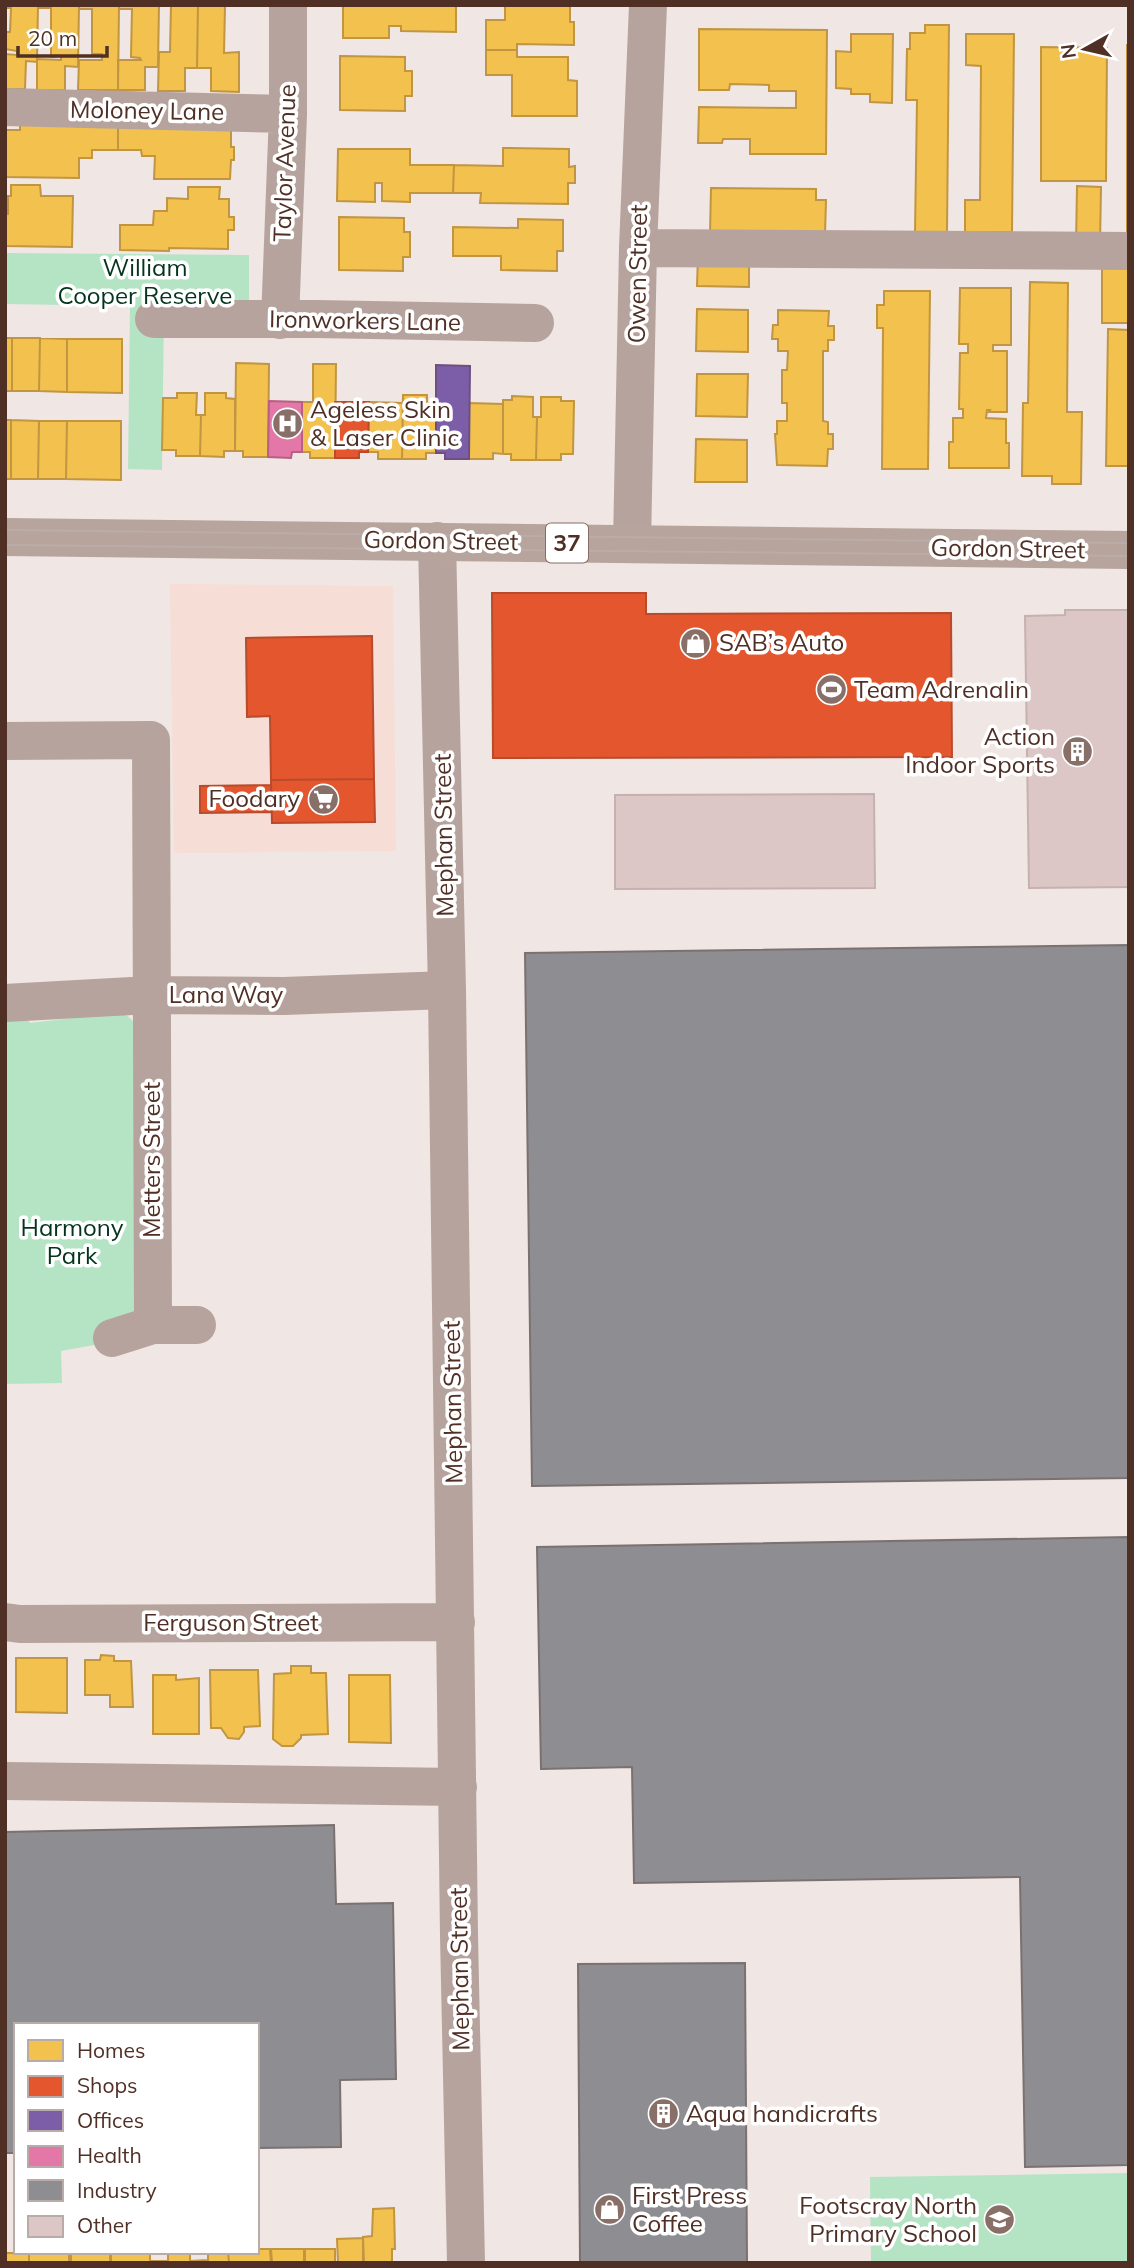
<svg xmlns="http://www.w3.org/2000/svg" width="1134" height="2268" viewBox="0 0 1134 2268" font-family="Mulish,sans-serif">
  <rect width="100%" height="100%" fill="#f0e6e3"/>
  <path fill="#f6ddd5" d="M170 584 393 586 396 851 174 853Z"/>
  <path fill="#b5e4c5" d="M5 253 249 255V307L164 306 162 470 128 469 130 306 5 304Z
    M119 1008 135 1023 140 1316 100 1344 61 1351 62 1383 5 1384V1017L24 1013 30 1023 89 1016Z
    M1129 2173V2263H871L870 2177Z"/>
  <path fill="#f2c14e" stroke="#c19542" stroke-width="2" d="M5 5H38L37 62 26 61 25 89H5V54L17 55V51L5 49V32H10L11 8H5Z
    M38 5H79L78 67 65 66V90H37V59L61 60V56L51 57V8H38Z
    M79 5H119L118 90H78L79 60H102V54H92V9H79Z
    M119 5H159L158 67H145V90H118V60H141L140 58 131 57 132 9H119Z
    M171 5 159 6 198 5 197 68H185V91H158L159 52H170Z
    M198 5H240L225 6 224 53 239 52V92L211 91V68H197Z
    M343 5H456V32L401 31V26H389V38H343Z
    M505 5H570V22H574V45L517 44V50H486V20H505Z
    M925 25H949L947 232H915L917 100H906L907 49H910V33H925Z
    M699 29 827 30 826 154H750V139H723L722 143H698L699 107 796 108V91H769V85L730 84 729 90H699Z
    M851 34H893L892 103 870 102V94H851V89L836 88V51L851 52Z
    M966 34H1014L1012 232H965V200H980L981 66 966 65Z
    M1127 45H1129V241H1127Z
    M1041 47 1107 48 1106 181H1041Z
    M486 50H517V57H568V80L577 81V116H512V75H486Z
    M340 56 405 57V71H412V96H405V111L340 110Z
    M118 118V150H92V158H79V178L5 177V130H20V125Z
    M118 118 231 127V147H234V160H231L230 179H154L155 156H142L141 150H118Z
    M503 148 569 149V167L575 166V183H568V204L480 203 481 193H453L454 165 503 166Z
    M338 149H410V165H454L453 193H410V202L382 201V183H375V202L337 201Z
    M11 185H40L41 196H73L72 247 5 246V214H8V196H11Z
    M1077 186 1101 187 1100 246H1076Z
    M188 187H220L219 199H229V217H234V230H228V249L169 248V251L120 250V225H153L154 211H167V198L188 199Z
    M711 188 816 189V200H826L825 234 710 233Z
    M339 217 404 218V232H410V257H403V271L339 270Z
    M518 219 563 220V251H557V271L501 270V256H453V227L518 228Z
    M698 256 749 257V287L697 286Z
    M1102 262 1129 263 1128 323H1102Z
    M1030 282 1068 283 1067 412H1082L1081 484H1052V476H1022L1023 403H1028Z
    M960 288H1011V345H993V351H1007V412H989L990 410H987L986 418 1006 419V443H1009V468H949V442H953V418H963V409H959L960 353H968V344H959Z
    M884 291H930L928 469H882L883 328H877V305H884Z
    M697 309 748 310V352L696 351Z
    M778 310 829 311 828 326H834V340H828V351H823V421L828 422V434H833V449H828L827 466 777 465 775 434H777V421H787V403H782V370H787L788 351H778V339H772L773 325H778Z
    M1108 329 1129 330V466H1106Z
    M5 338H12V391H5Z
    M12 338H40L39 391H12Z
    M40 338 67 339V392L39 391Z
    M67 339H122V393L67 392Z
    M236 363 269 364 268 457H243V451H235Z
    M313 364H336L335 458H310V452H302V402H313Z
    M697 374H748L747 417 696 416Z
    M177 393H197L196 415H201L200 456H176V450H162L163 398H177Z
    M205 393H226V398L235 399V451H224V457L200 456 201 415H205Z
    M403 395H427V403H436V453H426V459H402Z
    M512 396 533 397V417H537L536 460H511V454H503V400H512Z
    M541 397H561V401H574L573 454H561V460H536L537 417H541Z
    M369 402 403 403 402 459H378V452H368Z
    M469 403 503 404V454L493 453V459H469Z
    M5 420H11V479H5Z
    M11 420 39 421 38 479H11Z
    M39 421H67L66 479H38Z
    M67 421H121V480L66 479Z
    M696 439 747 440V482H695Z
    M101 1655 114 1656V1661H131L133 1707H110V1695H85V1660H100Z
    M16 1658H67V1713L16 1712Z
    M291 1666H311V1673H326L328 1734 301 1735V1738L293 1746H282L273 1739 274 1674 291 1673Z
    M210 1670H258L260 1726 244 1727V1732L239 1739 228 1738 221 1728H211Z
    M153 1675H176V1680L199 1678V1734H153Z
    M349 1675H390L391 1743 349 1742Z
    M394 2208 395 2249H392V2263H364L363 2237 372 2236 373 2209Z
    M363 2238V2263H338L337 2239Z
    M257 2249H270L271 2263H229L228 2252H257Z
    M271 2249H304V2263H272Z
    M305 2249H335V2263H305Z
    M69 2252V2263H29V2253Z
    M71 2252H110V2263H71Z
    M111 2252H150V2263H111Z
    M168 2252H190V2263H152V2261H168Z
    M208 2252H228L229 2263H191V2261L208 2260Z
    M5 2253H29V2263H5Z"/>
  <path fill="#e4572e" stroke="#b84b2b" stroke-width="2" d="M335 402H369L368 452H359V458H335Z
    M492 593H646V614L951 613 952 757 493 758Z
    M372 636 374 779 271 780 270 716 247 717 246 638Z
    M374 779 375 822 272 823 271 780Z
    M271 785V812L200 813V786Z"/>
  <path fill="#7b5ea7" stroke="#6e5080" stroke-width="2" d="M436 365 470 366 469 459H445V453H436Z"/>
  <path fill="#e377a8" stroke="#b76181" stroke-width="2" d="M269 401 302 402V452H292L291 458 268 457Z"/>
  <path fill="#8d8d92" stroke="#7b7171" stroke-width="2" d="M1129 945V1478L532 1486 525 953Z
    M1129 1537V2165L1025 2167 1020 1877 634 1883 632 1767 541 1769 537 1547Z
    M334 1825 336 1904 393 1903 396 2079 340 2080 341 2147 257 2148V2025H16V2153H5V1832Z
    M745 1963 747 2263H580L578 1964Z"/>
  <path fill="#dcc7c6" stroke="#c5b1b0" stroke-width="2" d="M1065 610H1129V887L1029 888 1025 616 1065 615Z
    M874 794 875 888 615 889V795Z"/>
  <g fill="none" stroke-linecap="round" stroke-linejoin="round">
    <path stroke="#b6a39d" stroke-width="38" d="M5 107 288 114
      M638 248 1129 251
      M154 319H316L535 323
      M280 320 288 114V5
      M437 541 447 990 459 1935 466 2263
      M632 543 638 248 648 5
      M5 741 151 740 153 1325
      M5 1003 150 995 284 996 447 990
      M112 1338 153 1325H197
      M5 1622 20 1624 456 1622
      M5 1781 458 1787"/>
    <path stroke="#b6a49d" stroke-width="38" d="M5 537 1129 550"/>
    <path stroke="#baaca8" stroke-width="2" d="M5 530 1129 543
      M5 545 1129 556"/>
  </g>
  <defs>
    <symbol id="hospital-disc" viewBox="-11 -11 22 22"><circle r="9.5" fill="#886f68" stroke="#fff"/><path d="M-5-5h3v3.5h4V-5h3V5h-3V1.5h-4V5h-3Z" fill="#fff"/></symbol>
    <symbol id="shop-disc" viewBox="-11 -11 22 22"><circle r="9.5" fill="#886f68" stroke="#fff"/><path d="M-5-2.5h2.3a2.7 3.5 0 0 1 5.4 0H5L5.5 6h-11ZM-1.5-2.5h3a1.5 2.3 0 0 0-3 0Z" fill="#fff"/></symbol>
    <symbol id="stadium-disc" viewBox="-11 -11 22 22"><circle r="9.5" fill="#886f68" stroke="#fff"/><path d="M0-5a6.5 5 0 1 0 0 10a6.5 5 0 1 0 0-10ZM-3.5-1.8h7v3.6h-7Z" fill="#fff"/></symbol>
    <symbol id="building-disc" viewBox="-11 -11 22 22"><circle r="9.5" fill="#886f68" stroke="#fff"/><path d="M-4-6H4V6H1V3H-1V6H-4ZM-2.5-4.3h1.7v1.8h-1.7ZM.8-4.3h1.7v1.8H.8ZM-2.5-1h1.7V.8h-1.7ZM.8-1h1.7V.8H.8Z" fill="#fff"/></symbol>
    <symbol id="supermarket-disc" viewBox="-11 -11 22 22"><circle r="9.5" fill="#886f68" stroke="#fff"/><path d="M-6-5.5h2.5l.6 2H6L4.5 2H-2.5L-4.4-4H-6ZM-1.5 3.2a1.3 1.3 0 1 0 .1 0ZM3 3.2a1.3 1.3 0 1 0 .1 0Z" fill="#fff"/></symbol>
    <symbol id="school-disc" viewBox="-11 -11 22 22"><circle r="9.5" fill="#886f68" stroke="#fff"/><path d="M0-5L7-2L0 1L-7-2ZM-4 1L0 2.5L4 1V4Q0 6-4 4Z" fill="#fff"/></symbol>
  </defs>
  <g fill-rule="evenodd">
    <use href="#hospital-disc" x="270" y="406" width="35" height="35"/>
    <use href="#shop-disc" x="678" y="626" width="35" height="35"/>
    <use href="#stadium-disc" x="814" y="672" width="35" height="35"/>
    <use href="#building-disc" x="1060" y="734" width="35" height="35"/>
    <use href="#supermarket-disc" x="306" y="782" width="35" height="35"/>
    <use href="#building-disc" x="646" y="2096" width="35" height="35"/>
    <use href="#shop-disc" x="592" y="2192" width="35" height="35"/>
    <use href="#school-disc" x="982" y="2202" width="35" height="35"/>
  </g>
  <g text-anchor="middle" stroke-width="7" stroke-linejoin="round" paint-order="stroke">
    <rect fill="#fff" stroke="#846d66" stroke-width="2" x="546" y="523.5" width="42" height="39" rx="5"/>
    <g font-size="23" font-weight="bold" fill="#502f25">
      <text x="567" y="551">37</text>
    </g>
    <g font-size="24" fill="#502f25" stroke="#fff">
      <text transform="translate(147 111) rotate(1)" y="8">Moloney Lane</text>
      <text transform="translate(285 163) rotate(-88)" y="8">Taylor Avenue</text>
      <text transform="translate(638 274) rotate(-89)" y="8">Owen Street</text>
      <text transform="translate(365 321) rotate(1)" y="8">Ironworkers Lane</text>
      <text transform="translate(441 541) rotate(1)" y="8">Gordon Street</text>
      <text transform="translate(1008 549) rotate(1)" y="8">Gordon Street</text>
      <text transform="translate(444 835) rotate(-91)" y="8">Mephan Street</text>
      <text x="226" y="1003">Lana Way</text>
      <text transform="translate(152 1160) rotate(-90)" y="8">Metters Street</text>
      <text transform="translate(453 1402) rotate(-91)" y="8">Mephan Street</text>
      <text x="231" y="1631">Ferguson Street</text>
      <text transform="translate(460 1969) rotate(-91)" y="8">Mephan Street</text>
    </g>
    <g font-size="24" fill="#04341d" stroke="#fff">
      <text x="145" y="276">William<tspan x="145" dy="28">Cooper Reserve</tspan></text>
      <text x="72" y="1236">Harmony<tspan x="72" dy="28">Park</tspan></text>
    </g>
    <g font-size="24" fill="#502f25" stroke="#fff" text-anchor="start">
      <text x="310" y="418">Ageless Skin<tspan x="310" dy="28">&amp; Laser Clinic</tspan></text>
      <text x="719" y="651">SAB’s Auto</text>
      <text x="854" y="698">Team Adrenalin</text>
      <text x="1055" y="745" text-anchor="end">Action<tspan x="1055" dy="28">Indoor Sports</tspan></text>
      <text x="300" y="807" text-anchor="end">Foodary</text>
      <text x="686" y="2122">Aqua handicrafts</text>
      <text x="632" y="2204">First Press<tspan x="632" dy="28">Coffee</tspan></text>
      <text x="977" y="2214" text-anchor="end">Footscray North<tspan x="977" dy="28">Primary School</tspan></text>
    </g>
  </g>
  <rect width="1134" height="2268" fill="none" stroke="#502f25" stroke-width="14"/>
  <rect x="14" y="2023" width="245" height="231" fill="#ffffff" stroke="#b9aca8" stroke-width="2"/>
  <rect x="28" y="2040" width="35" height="21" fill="#f2c14e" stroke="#b9aca8" stroke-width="2"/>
  <text x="77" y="2058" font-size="21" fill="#502f25">Homes</text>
  <rect x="28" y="2076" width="35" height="21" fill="#e4572e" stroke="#b9aca8" stroke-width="2"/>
  <text x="77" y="2093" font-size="21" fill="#502f25">Shops</text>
  <rect x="28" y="2110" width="35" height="21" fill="#7b5ea7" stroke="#b9aca8" stroke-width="2"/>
  <text x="77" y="2128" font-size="21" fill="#502f25">Offices</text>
  <rect x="28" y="2146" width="35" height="21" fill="#e377a8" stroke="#b9aca8" stroke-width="2"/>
  <text x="77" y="2163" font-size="21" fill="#502f25">Health</text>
  <rect x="28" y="2180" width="35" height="21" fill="#8d8d92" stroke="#b9aca8" stroke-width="2"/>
  <text x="77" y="2198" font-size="21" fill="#502f25">Industry</text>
  <rect x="28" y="2216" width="35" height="21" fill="#dcc7c6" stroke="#b9aca8" stroke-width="2"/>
  <text x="77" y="2233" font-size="21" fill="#502f25">Other</text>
  <g transform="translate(1085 49) rotate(262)" stroke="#ffffff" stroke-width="5" paint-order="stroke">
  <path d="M0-5L12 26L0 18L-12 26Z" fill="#502f25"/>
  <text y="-10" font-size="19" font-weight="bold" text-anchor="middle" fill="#502f25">N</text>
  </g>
  <path d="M18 46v10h89v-10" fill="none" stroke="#502f25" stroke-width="3.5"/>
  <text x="28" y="46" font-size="21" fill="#502f25" stroke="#ffffff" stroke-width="5" paint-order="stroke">20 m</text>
</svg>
